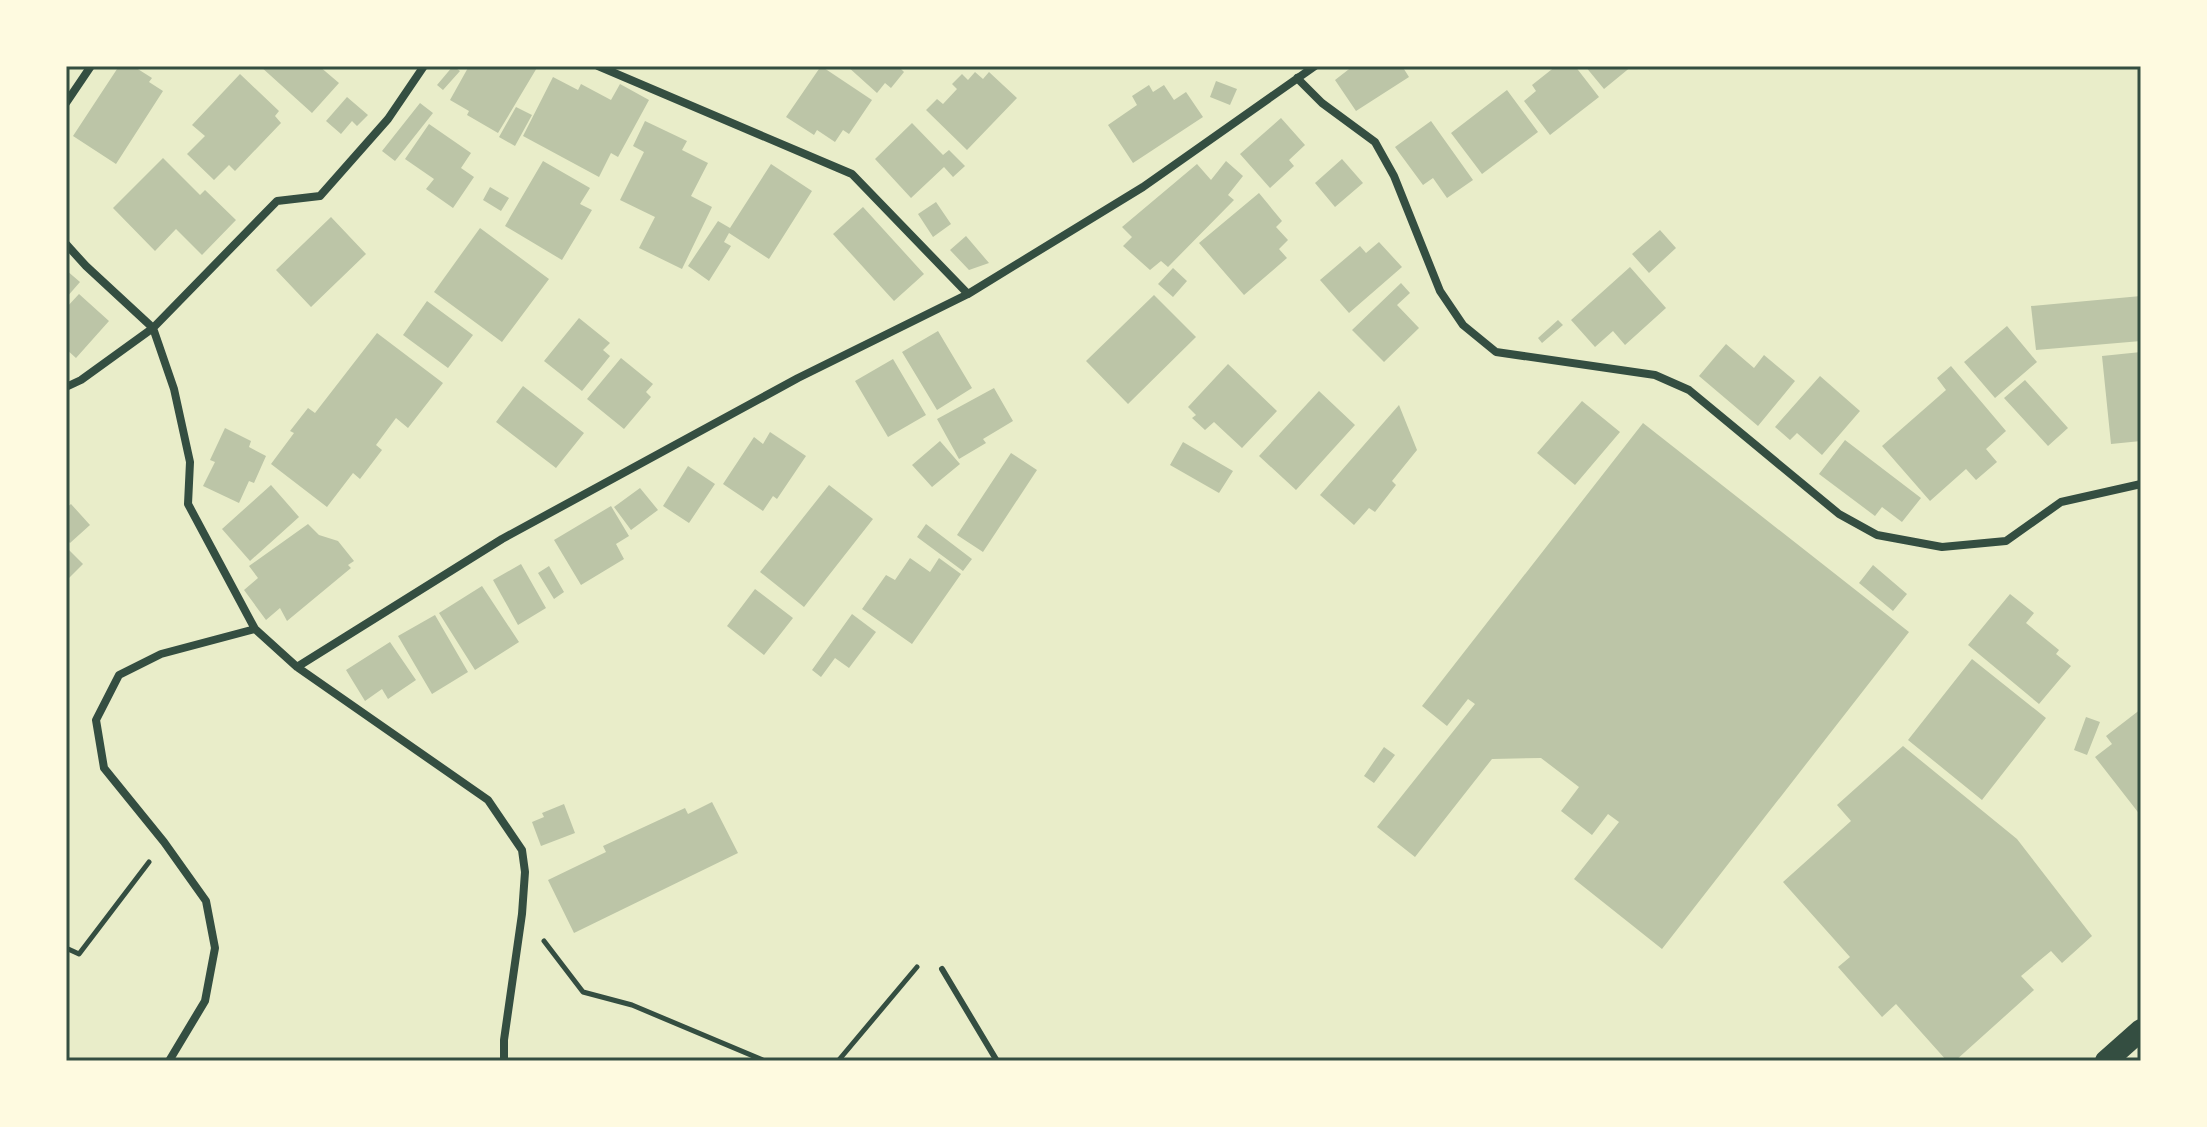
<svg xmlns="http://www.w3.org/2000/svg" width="2207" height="1127" viewBox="0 0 2207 1127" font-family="Mulish,sans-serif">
  <rect width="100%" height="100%" fill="#e9edc9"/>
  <path fill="#bcc5a7" d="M119 66H133L152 78 149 82 163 91 116 164 73 136Z
    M260 66H319L339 83 312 113Z
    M453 66 460 71 443 90 437 85Z
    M469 66H538L498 133 467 115 469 111 450 100Z
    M821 66 872 100 849 134 843 130 835 142 817 130 814 135 786 117Z
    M847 66H901L900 68 904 72 891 88 885 83 877 93Z
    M1353 66H1402L1409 77 1356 111 1335 80Z
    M1556 66H1575L1599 97 1550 135 1524 101 1536 91 1532 85Z
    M1585 66H1632L1604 89Z
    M975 72 983 79 989 72 1017 98 967 150 926 110 937 99 943 104 957 89 952 84 962 74 968 80Z
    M240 74 279 111 275 116 281 123 235 171 229 165 214 180 187 154 205 136 192 125Z
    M553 77 578 90 581 84 611 100 620 84 649 100 618 157 611 153 599 177 523 136Z
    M1216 81 1237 89 1230 105 1210 97Z
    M1149 85 1153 92 1164 85 1174 100 1186 92 1203 117 1133 163 1108 125 1137 105 1132 96Z
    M1507 90 1538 132 1482 174 1451 133Z
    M347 97 368 115 357 126 352 121 341 134 326 121Z
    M420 103 433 113 395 161 382 151Z
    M516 107 532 115 515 146 499 137Z
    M1281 118 1305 145 1289 160 1294 166 1270 188 1240 154Z
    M645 121 687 141 682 150 708 163 691 196 712 207 682 269 639 248 655 217 620 200 644 152 633 146Z
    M1431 121 1473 180 1447 198 1433 178 1423 185 1395 147Z
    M912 123 943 155 949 150 965 166 953 177 944 167 911 198 875 159Z
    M429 124 471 153 461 168 474 177 453 208 426 189 434 179 405 159Z
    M163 158 200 195 205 190 236 220 202 255 176 229 155 251 113 208Z
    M1342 159 1363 183 1335 207 1315 183Z
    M543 161 590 188 580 204 592 210 562 260 505 226Z
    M1226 161 1243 176 1228 195 1234 200 1168 267 1161 261 1150 270 1123 246 1132 237 1122 227 1197 164 1211 180Z
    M771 164 812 191 769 259 729 233 724 242 731 246 709 281 688 266 718 221 730 228Z
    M490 187 509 198 501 211 483 200Z
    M1259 193 1282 221 1276 227 1288 240 1279 249 1287 258 1244 295 1199 243Z
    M936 202 951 224 933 237 918 214Z
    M863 207 924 274 894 301 833 234Z
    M331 217 366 254 311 307 276 270Z
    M480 228 549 279 502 342 434 292Z
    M1660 230 1676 248 1649 273 1632 254Z
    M966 236 989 263 969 270 950 250Z
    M1379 242 1402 267 1349 313 1320 280 1360 246 1366 253Z
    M1630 267 1666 308 1625 345 1613 331 1595 347 1571 320Z
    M1173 268 1187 281 1173 297 1158 284Z
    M66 270 80 282 66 298Z
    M1401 283 1410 293 1397 305 1419 328 1384 362 1352 330Z
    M79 294 109 321 76 358 66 349V308Z
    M1154 295 1196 337 1128 404 1086 361Z
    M2141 296V341L2036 350 2031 306Z
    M427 301 473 335 448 368 403 335Z
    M579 318 610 343 603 350 610 356 582 391 544 361Z
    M1558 320 1563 325 1542 343 1538 338Z
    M2007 326 2037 362 1995 398 1964 362Z
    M938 331 972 388 937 410 902 352Z
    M377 333 443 383 408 428 396 418 376 445 382 450 360 479 353 473 327 507 271 464 294 433 290 431 308 408 315 413Z
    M1726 344 1754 368 1764 355 1795 381 1758 426 1699 376Z
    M2141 352V441L2111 444 2102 356Z
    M621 358 653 384 646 392 651 397 624 429 587 399Z
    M893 359 926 415 888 437 855 381Z
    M1228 364 1277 411 1242 448 1214 422 1205 430 1192 418 1196 415 1188 407Z
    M1951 366 2006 431 1986 449 1997 462 1976 480 1966 469 1930 501 1882 446 1946 390 1937 378Z
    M1820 376 1860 411 1822 455 1797 433 1790 440 1775 427Z
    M2025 380 2068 428 2048 446 2004 398Z
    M523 386 584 433 556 468 496 422Z
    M994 388 1013 421 983 439 986 443 959 459 937 419Z
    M1319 391 1355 425 1296 490 1259 456Z
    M1582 401 1620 432 1575 485 1537 453Z
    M1399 405 1417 450 1392 481 1396 485 1375 512 1369 508 1354 525 1320 495Z
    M1643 423 1909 632 1662 949 1574 879 1619 822 1608 814 1592 835 1561 811 1579 787 1541 758 1492 759 1415 857 1377 827 1475 704 1468 699 1447 726 1422 706Z
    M225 428 251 441 249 447 266 456 254 483 249 481 239 503 203 486 215 462 210 460Z
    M770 432 806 456 777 499 773 496 763 511 723 484 754 437 763 444Z
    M1845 440 1921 498 1902 522 1882 507 1875 516 1819 474Z
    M940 441 960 464 932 487 912 465Z
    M1183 442 1233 471 1219 493 1170 465Z
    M1011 453 1037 470 983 552 957 535Z
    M688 466 715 484 689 523 663 506Z
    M271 485 299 517 250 561 222 529Z
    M829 485 873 519 804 607 760 572Z
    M640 488 658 510 631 530 614 507Z
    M71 504 90 525 70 543 66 539V508Z
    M611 506 629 536 616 544 624 559 581 585 554 540Z
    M308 524 319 535 338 541 354 561 348 565 351 568 287 621 280 608 266 620 244 590 258 578 249 566Z
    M926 524 972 559 963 571 917 537Z
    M66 547 83 564 66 581Z
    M910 558 930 572 939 558 961 574 912 644 862 609 886 575 895 580Z
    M521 564 546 608 518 625 493 580Z
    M1873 565 1907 594 1893 611 1859 583Z
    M549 566 564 592 554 599 538 573Z
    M482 586 519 642 475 670 439 613Z
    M755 589 793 618 764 655 727 626Z
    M2010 594 2034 613 2026 623 2059 650 2056 654 2071 666 2039 704 1968 645Z
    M852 614 876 632 849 668 835 658 821 677 812 670Z
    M435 615 468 672 432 694 398 636Z
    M390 642 416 680 388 699 382 689 365 701 346 670Z
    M1972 659 2046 718 1982 800 1908 740Z
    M2141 709V816L2095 757 2112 744 2106 736Z
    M2086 717 2100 722 2087 755 2074 750Z
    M1903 746 2017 839 2092 936 2062 963 2051 951 2021 976 2034 990 1955 1061H1947L1896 1004 1882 1017 1838 967 1850 957 1783 882 1851 821 1837 805Z
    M1384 747 1395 755 1374 783 1364 776Z
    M712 802 738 853 574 933 548 880 606 852 603 846 685 808 688 814Z
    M564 804 575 833 541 846 532 822 544 817 542 813Z"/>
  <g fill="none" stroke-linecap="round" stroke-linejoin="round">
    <path stroke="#344e41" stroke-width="5" d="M544 941 583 992 632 1005 765 1061
      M66 948 79 954 149 862
      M838 1061 917 967"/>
    <path stroke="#344e41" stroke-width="6" d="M942 969 997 1061"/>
    <path stroke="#344e41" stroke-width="8" d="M598 66 852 174 968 294
      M1297 78 1322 103 1375 142 1394 176 1440 291 1463 325 1496 352 1655 375 1689 390 1839 514 1877 535 1942 547 2006 541 2061 502 2141 484
      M66 103 91 66
      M66 244 86 266 153 328 174 389 190 462 188 504 255 629 297 667 488 800 522 850 525 872 522 914 504 1040V1061
      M66 387 81 380 153 328 277 201 320 196 388 119 424 66
      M297 667 502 539 798 378 968 294 1143 187 1315 66
      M169 1061 205 1001 215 948 206 901 164 842 104 768 96 720 119 675 161 654 255 629"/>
    <path stroke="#344e41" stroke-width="22" d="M2106 1061 2141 1030"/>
  </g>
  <rect width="2207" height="1127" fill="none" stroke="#fefae0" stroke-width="136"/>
  <rect x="68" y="68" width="2071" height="991" fill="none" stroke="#344e41" stroke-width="3"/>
</svg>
